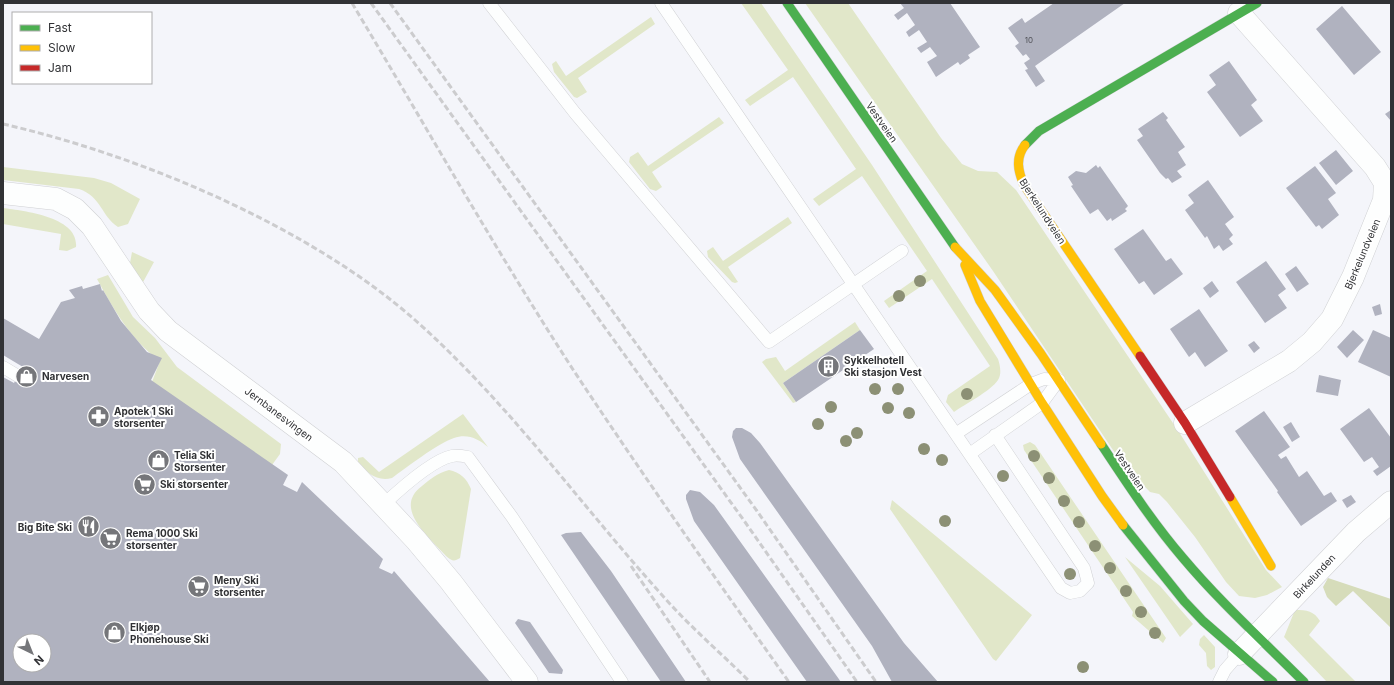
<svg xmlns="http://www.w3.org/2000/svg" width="1394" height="685" viewBox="0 0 1394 685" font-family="Inter,sans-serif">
  <rect width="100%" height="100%" fill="#f4f5fa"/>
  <path fill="#e1e7c9" d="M741 3H761L872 165 998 359C1000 365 1002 374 998 380 991 391 965 404 954 412L946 402 948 395 990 366 932 279 889 308 884 301 927 271 862 176 819 206 813 199 856 169 793 77 750 106 745 100 788 70Z
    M805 3H848L941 138 962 164 978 171 997 172 1016 190 1179 432 1266 570 1282 587 1267 595 1255 598 1239 596 1226 582 1195 537 1167 502 1159 494 1150 492 1121 462 993 271Z
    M651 17 655 24 578 78 587 92 577 98 574 97 554 72 552 64 556 61 566 76Z
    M719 117 724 123 652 172 662 187 656 191 650 189 629 162 630 157 638 152 648 166Z
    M3 167 94 178 111 183 140 199 128 224 118 227C101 216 102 197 79 189L3 180Z
    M3 208C25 211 79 217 76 247L67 251 59 250 61 234 3 224Z
    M788 217 792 223 728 267 738 282 735 283 732 282 708 257 707 251 713 247 723 261Z
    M132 252 154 262 142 284 130 263Z
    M108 275 133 317 155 338 177 367 281 444 280 454 272 465 152 382 160 361C131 340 114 310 97 279Z
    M855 322 860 330 783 383 796 402 793 403 762 362 766 359 776 357 785 371Z
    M463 414 488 447C479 439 467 433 454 438 438 443 406 468 392 478 377 482 367 473 358 462V458L363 457 379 472Z
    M1030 442 1035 445 1166 638 1163 643 1132 616 1133 612 1024 450 1023 445Z
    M449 470C460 472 467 479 471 489L460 558C454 562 452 561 446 556 430 538 392 508 422 486 430 479 438 473 449 470Z
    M892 500 1032 615 996 661 993 659 890 509Z
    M1125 557 1160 586 1193 624 1180 637Z
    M1295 610C1307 610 1314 611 1320 621L1309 635 1356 682H1327L1284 637Z
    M1204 635 1215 647V667L1211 670 1207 666 1206 653 1199 645 1200 639Z"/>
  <path fill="#d6dcba" d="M1328 578 1391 599V628L1353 591 1336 606 1327 597 1323 587Z"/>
  <path fill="#b0b2bf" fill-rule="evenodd" d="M900 3H950L980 47 968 55 970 58 960 65 958 62 936 77 927 62 937 56 930 47 921 53 917 48 927 42 919 30 909 37 906 32 915 25 907 13 898 20 894 15 904 8Z
    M1054 3H1125L1035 66 1045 81 1036 87 1025 70 1028 69 1024 63 1030 59 1026 54 1023 56 1015 46 1019 43 1008 28 1022 18 1025 23Z
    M1342 6 1381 52 1354 75 1316 29Z
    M1229 61 1257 100 1251 105 1263 121 1240 137 1207 92 1216 85 1209 75Z
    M1391 110V121L1385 114Z
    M1163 112 1168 118 1166 120 1185 147 1178 152 1186 165 1177 171 1182 177 1172 183 1168 178 1166 179 1160 173 1137 140 1143 136 1138 129Z
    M1336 150 1353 171 1336 185 1319 163Z
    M1096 165 1098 168 1100 166 1128 206 1125 209 1127 211 1112 221 1111 218 1107 221 1098 209 1090 214 1071 186 1073 185 1068 177 1076 171 1086 173Z
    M1315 166 1336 193 1328 199 1339 215 1322 229 1319 225 1316 227 1286 188Z
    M1208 180 1234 217 1225 224 1233 235 1229 239 1233 244 1223 251 1219 245 1214 249 1207 236 1205 238 1185 210 1194 203 1188 195Z
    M1143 229 1166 261 1171 258 1183 274 1154 295 1144 281 1139 284 1114 249Z
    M1266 261 1286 289 1278 295 1287 308 1265 323 1236 282Z
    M1296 266 1309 284 1297 292 1285 274Z
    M1212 281 1219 291 1210 298 1203 288Z
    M100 284 102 291 103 290 121 321 147 352 162 358 151 380 288 475 283 485 297 492 302 482 383 559 379 568 392 574 394 571 490 682H3V377L14 383 23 367 3 355V318L39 339 61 302 75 298 69 290 82 286 83 289ZM20 641H44V665H20Z
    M1380 304 1382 314 1375 316 1372 307Z
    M1199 309 1228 351 1205 367 1195 352 1189 357 1170 329Z
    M860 330 874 349 796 402 783 383Z
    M1353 330 1364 340 1347 358 1337 347Z
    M1373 330 1391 338V377L1358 362Z
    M1254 341 1260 348 1254 353 1248 345Z
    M1319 375 1341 380 1338 396 1316 392Z
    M1369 408 1391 438V466L1377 476 1373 471 1379 467 1372 457 1364 462 1340 429Z
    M1264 411 1290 447 1278 455 1281 459 1286 456 1299 477 1307 471 1324 496 1331 492 1337 501 1301 526 1277 492 1278 491 1235 431Z
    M1291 422 1300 437 1292 442 1283 427Z
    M736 428H742L751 433 760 443 904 643 938 682H892L872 646 740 459 732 437 733 431Z
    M690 490 700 492 714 505 841 682H807L694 521 686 499V495Z
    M1351 495 1356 502 1347 508 1342 500Z
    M581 532 611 571 686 682H661L561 535 566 533Z
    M518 619 530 622 563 670 562 674 549 673 515 623Z"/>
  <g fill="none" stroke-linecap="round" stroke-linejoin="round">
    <defs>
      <path id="lane" d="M489 3 575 113 769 342 902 251
        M661 3 1061 588 1070 593 1080 591 1088 583 1084 568 995 435
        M3 367 18 376
        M957 433 1031 384 1044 379 1059 380 1042 403 971 453
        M383 505C398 491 432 460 452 456 457 455 463 456 468 457L512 517 622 682
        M1219 682 1225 670 1239 654"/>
      <path id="street" d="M3 193 56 199 75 209 92 226 149 311 168 331 343 462 416 540 451 582 527 682
        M1185 423 1289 361 1312 342 1332 319 1353 277 1384 200 1385 183 1375 167 1239 13
        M1239 654 1356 532 1391 502"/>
      <path id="fast" d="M787 3 955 247
        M1025 145 1039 131 1257 3
        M1101 444C1127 483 1152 522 1183 558 1220 602 1263 641 1304 682
        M1123 525 1184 601 1203 621 1273 682"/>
      <path id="slow" d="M1025 145C1015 158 1018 171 1024 185L1140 356
        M955 247 995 290 1041 354 1101 444
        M965 265 980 301 1042 403 1102 496 1123 525
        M1230 497 1271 566"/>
      <path id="jam" d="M1140 356 1185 423 1230 497"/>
    </defs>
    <use href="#lane" stroke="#d0d1d4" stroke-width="13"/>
    <use href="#street" stroke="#d0d1d4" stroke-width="23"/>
    <use href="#fast" stroke="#d0d1d4" stroke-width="10"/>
    <use href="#slow" stroke="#d0d1d4" stroke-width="10"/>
    <use href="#jam" stroke="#d0d1d4" stroke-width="10"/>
    <use href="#lane" stroke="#fdfefe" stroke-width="12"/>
    <use href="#street" stroke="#fdfefe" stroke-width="22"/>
    <use href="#fast" stroke="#4caf50" stroke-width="9"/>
    <use href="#slow" stroke="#ffc107" stroke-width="9"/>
    <use href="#jam" stroke="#c62828" stroke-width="9"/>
    <path stroke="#ccccce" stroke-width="3" stroke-dasharray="6 3" stroke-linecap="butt" d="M352 3C425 125 495 249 572 368 642 474 715 578 789 682
      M371 3 745 522 857 682
      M390 3 757 511 876 682
      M3 124C139 155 310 227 415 320 511 405 585 511 671 605 696 632 724 656 750 682
      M631 566 710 682"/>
  </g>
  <g fill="#8c9075">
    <circle cx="920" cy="281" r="6"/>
    <circle cx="899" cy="296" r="6"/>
    <circle cx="875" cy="389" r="6"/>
    <circle cx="898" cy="389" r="6"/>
    <circle cx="967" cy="394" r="6"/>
    <circle cx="831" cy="407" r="6"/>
    <circle cx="888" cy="408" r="6"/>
    <circle cx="909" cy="413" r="6"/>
    <circle cx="818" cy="424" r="6"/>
    <circle cx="857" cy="433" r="6"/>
    <circle cx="846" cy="441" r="6"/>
    <circle cx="924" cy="449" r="6"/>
    <circle cx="1034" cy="456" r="6"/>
    <circle cx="942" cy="460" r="6"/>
    <circle cx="1003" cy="476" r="6"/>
    <circle cx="1049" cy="478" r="6"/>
    <circle cx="1064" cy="501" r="6"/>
    <circle cx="945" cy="521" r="6"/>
    <circle cx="1079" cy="522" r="6"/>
    <circle cx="1095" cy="546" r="6"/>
    <circle cx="1110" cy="568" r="6"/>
    <circle cx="1070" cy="574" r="6"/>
    <circle cx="1126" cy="591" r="6"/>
    <circle cx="1141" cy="612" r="6"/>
    <circle cx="1155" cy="633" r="6"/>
    <circle cx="1083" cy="667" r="6"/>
  </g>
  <defs>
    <symbol id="building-disc" viewBox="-11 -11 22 22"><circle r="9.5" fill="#75767a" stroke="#fff"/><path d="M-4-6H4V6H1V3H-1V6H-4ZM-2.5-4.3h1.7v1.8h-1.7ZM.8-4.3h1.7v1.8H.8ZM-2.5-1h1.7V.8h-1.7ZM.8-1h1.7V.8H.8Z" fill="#fff"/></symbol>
    <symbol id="shop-disc" viewBox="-11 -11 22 22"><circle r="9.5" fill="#75767a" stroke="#fff"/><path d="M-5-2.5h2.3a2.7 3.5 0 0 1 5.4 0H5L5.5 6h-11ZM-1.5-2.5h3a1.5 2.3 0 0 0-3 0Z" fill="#fff"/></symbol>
    <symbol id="pharmacy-disc" viewBox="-11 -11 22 22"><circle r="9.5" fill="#75767a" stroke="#fff"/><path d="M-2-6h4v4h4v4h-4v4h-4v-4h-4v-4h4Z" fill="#fff"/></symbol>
    <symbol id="supermarket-disc" viewBox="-11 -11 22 22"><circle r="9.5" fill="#75767a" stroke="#fff"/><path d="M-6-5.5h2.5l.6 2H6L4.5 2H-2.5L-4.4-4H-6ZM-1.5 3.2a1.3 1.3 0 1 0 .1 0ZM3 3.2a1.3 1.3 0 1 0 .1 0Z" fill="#fff"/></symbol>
    <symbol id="restaurant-disc" viewBox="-11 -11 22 22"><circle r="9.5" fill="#75767a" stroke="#fff"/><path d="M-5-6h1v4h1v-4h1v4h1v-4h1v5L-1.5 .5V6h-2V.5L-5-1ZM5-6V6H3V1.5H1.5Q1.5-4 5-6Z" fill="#fff"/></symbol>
  </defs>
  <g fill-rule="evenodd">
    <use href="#building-disc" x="816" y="354" width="25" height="25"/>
    <use href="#shop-disc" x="14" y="364" width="25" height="25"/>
    <use href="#pharmacy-disc" x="86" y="404" width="25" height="25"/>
    <use href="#shop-disc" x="146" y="448" width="25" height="25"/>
    <use href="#supermarket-disc" x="132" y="472" width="25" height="25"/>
    <use href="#restaurant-disc" x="76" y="514" width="25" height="25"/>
    <use href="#supermarket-disc" x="98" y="526" width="25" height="25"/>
    <use href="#supermarket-disc" x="186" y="574" width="25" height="25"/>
    <use href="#shop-disc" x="102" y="620" width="25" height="25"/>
  </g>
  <g text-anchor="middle" stroke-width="4" stroke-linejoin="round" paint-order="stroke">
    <g font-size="8" fill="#515258">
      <text x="1029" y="43">10</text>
    </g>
    <g font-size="10" fill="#313235" stroke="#fff">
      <text transform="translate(882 122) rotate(55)" y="4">Vestveien</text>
      <text transform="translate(1043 211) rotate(57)" y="4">Bjerkelundveien</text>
      <text transform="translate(1362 254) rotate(-67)" y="4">Bjerkelundveien</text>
      <text transform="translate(279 414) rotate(37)" y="4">Jernbanesvingen</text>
      <text transform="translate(1130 470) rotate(56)" y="4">Vestveien</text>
      <text transform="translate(1314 576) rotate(-47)" y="4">Birkelunden</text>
    </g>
    <g font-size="10" font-weight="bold" fill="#313235" stroke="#fff" text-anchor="start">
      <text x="844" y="364">Sykkelhotell<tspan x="844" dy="12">Ski stasjon Vest</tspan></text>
      <text x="42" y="380">Narvesen</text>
      <text x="114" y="415">Apotek 1 Ski<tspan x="114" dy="12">storsenter</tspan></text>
      <text x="174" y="459">Telia Ski<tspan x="174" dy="12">Storsenter</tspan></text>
      <text x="160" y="488">Ski storsenter</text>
      <text x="72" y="531" text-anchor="end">Big Bite Ski</text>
      <text x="126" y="537">Rema 1000 Ski<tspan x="126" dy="12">storsenter</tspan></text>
      <text x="214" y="584">Meny Ski<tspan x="214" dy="12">storsenter</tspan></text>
      <text x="130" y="631">Elkjøp<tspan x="130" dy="12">Phonehouse Ski</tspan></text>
    </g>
  </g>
  <rect width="1394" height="685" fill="none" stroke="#313235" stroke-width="8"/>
  <rect x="12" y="12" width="140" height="72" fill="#ffffff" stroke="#adadae"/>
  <rect x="20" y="25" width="20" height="6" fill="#4caf50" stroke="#adadae"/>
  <text x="48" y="32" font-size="12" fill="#313235">Fast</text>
  <rect x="20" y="45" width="20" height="6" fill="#ffc107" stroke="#adadae"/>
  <text x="48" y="52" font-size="12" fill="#313235">Slow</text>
  <rect x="20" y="65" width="20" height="6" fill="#c62828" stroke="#adadae"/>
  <text x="48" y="72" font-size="12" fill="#313235">Jam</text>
  <g transform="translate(32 653) rotate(137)"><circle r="19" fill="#ffffff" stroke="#adadae"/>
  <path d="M0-3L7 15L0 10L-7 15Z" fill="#75767a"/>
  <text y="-6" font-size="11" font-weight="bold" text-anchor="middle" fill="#313235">N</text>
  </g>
</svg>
